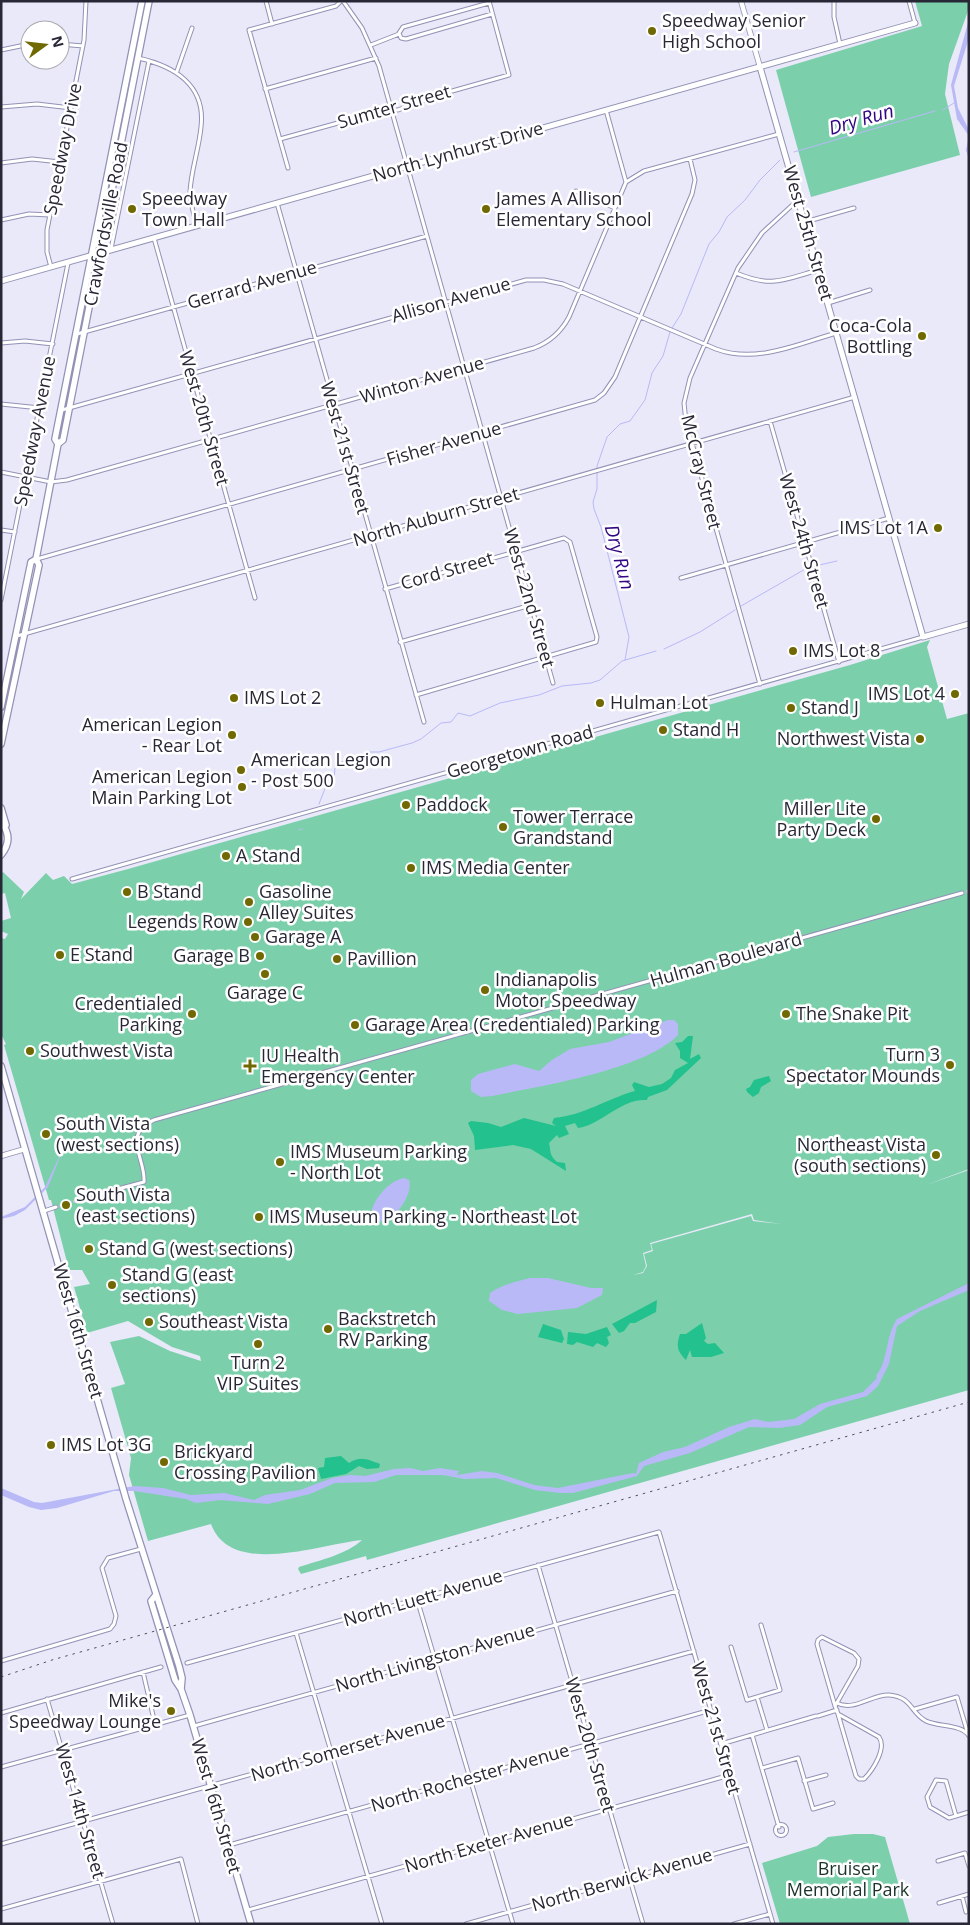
<svg xmlns="http://www.w3.org/2000/svg" width="970" height="1925" viewBox="0 0 970 1925" font-family="'Open Sans',sans-serif">
  <rect width="100%" height="100%" fill="#e9e9f9"/>
  <path fill="#7bd0ab" fill-rule="evenodd" d="M915 1H969V8L949 64 945 94 960 155 811 197 776 70 922 26Z
    M930 640 927 647 947 719 969 713V1169L926 1185 969 1170V1390L367 1560 366 1556 301 1574 298 1569 299 1567C321 1560 347 1554 362 1540 320 1544 231 1578 211 1524L148 1541 129 1475 131 1458 111 1388 125 1384 110 1342 139 1336 170 1351 201 1361 200 1356 172 1347 128 1321 87 1333 74 1287 90 1284 82 1270H69L51 1200H49L4 1045 6 1044 1 1034V938L5 939 8 934 1 931V921L11 918 5 893 1 894V874L3 872 24 892 21 899 46 873 53 880 64 876 72 884 128 869 850 665ZM752 1214 754 1220 782 1224 753 1221 751 1216 651 1244 653 1251 644 1254 647 1266 643 1273 633 1275 643 1272 646 1266 643 1253 652 1250 650 1243Z
    M854 1834H873L885 1837 910 1924H780L762 1863 817 1846 828 1837Z"/>
  <path fill="#22c18d" d="M688 1036H693L690 1059 699 1054 701 1058 667 1090 648 1097 647 1100C621 1098 601 1125 578 1128L575 1123 565 1126 569 1134 559 1138 557 1135 549 1143C551 1151 549 1155 557 1162L565 1163 566 1171 531 1149 513 1145 475 1150 474 1136 468 1123 471 1121 488 1123 501 1127 524 1118 556 1126 552 1123 554 1118C585 1115 606 1099 635 1091L632 1085 634 1082 649 1087 662 1084 671 1078 675 1070 688 1063 680 1058V1051L675 1043 682 1042Z
    M769 1076 771 1081 761 1087 759 1093 753 1097 747 1092 746 1089 750 1087 754 1080Z
    M657 1300 656 1312 635 1323H630L624 1331 619 1333 612 1324Z
    M702 1323 706 1338 704 1341 708 1344 715 1343 724 1353 711 1357H692L690 1350 686 1360C677 1351 676 1346 680 1334H686Z
    M543 1324 561 1330 564 1339 562 1343 538 1337Z
    M607 1327 611 1335 607 1337 609 1343 606 1347 597 1343 593 1347 577 1342 573 1345 567 1344 568 1332 586 1334Z
    M341 1456 349 1463C361 1455 369 1460 380 1464L379 1468 367 1469 359 1466 346 1474 321 1479 318 1468 324 1467 325 1458Z"/>
  <path fill="#b9b9f7" d="M969 19V38L954 86 958 108 969 130V159L966 150 969 136 957 119 951 85Z
    M668 1020H674L678 1024V1035C644 1070 541 1086 492 1096L481 1097 471 1091V1080L478 1074 515 1064 539 1071 552 1060 570 1049 609 1042Z
    M64 1147 48 1187 25 1210 14 1216 1 1219V1217L25 1207 45 1187Z
    M404 1178 409 1180C414 1196 391 1226 374 1221L371 1217C371 1201 388 1181 404 1178Z
    M530 1278H548L591 1288H603L602 1295 577 1308 518 1314 502 1310 489 1301 490 1293C502 1285 515 1282 530 1278Z
    M969 1283V1290L920 1311 897 1326 889 1364 878 1386 867 1396 827 1407 800 1425 779 1428 749 1427 690 1453 644 1466 637 1476 573 1493H560L535 1490 496 1478 464 1479 443 1475H396L374 1482 335 1483 310 1494 268 1504 220 1500 196 1503 186 1499 134 1491H114L57 1508 41 1510 29 1507 1 1495V1488L34 1502 42 1503 134 1486 163 1488 191 1495 224 1493 254 1500 265 1495 300 1490 332 1478 350 1475 365 1476 394 1469 410 1468 423 1471 440 1468 459 1471 457 1475 482 1471 497 1473 534 1485 558 1488 633 1473 636 1474 639 1463 663 1452 685 1447 729 1427 755 1419 768 1422 794 1419 820 1404 863 1392 877 1378 876 1376C889 1359 885 1337 897 1319Z"/>
  <g fill="none" stroke-linecap="round" stroke-linejoin="round">
    <path stroke="#b9b9f7" stroke-width="1" d="M943 110 954 103
      M794 152 935 111
      M672 328 681 314 709 244 719 232 727 217 745 200 760 180 780 160
      M815 566 837 561
      M741 606 807 568
      M664 649 700 632 735 610
      M625 660 629 637 601 527 594 509 593 502 597 489V466L607 437 620 424 630 421 645 400 652 373 663 356 670 332
      M319 804 326 786 334 779 335 768 341 762 360 757 369 752H379L412 743 421 739 441 723 451 722 458 713 470 716 500 703 539 695 562 686 591 683 600 680 622 661 656 651
      M299 830 302 829"/>
    <path stroke="#c2c2d2" stroke-width="3" stroke-dasharray="3 1.5" stroke-linecap="butt" d="M962 893 969 891
      M56 1207 99 1194"/>
    <defs>
      <path id="minor" d="M266 1 272 24
        M343 1 362 28 379 66 553 683
        M834 1V17L840 44
        M909 1 915 23
        M489 3 403 27 399 33 401 38 406 39 492 14
        M60 44 83 46
        M371 45 399 34
        M1 50 30 44
        M138 58C174 66 206 85 201 127 199 149 191 170 190 192 190 203 194 215 197 226
        M177 71 192 28
        M265 89 376 58
        M1 107 37 104 71 108
        M280 139 385 110H398L438 95 509 75 489 1
        M1 163 32 159 60 162
        M288 168 249 30 336 6 341 1
        M626 182 644 171 779 134
        M576 191 615 208
        M277 203 424 722
        M1 220 29 214 50 215
        M805 222 854 208
        M154 238 255 598
        M111 249 149 61
        M51 267 47 252V230L84 40 86 1
        M736 273C772 288 783 280 818 270
        M828 303 870 290
        M77 334 427 236
        M1 343 25 341 53 344
        M1 404 40 408
        M62 410 526 280H544L563 284 716 349C756 364 798 344 836 333
        M770 421 839 662
        M1 472 51 482 67 480 534 348C550 342 561 332 569 317L626 182 606 110
        M1 530 15 532
        M37 559 595 400 604 393 615 377 692 194 695 180 690 159
        M681 578 889 518
        M385 589 564 538 570 542 597 637 596 642 416 695
        M1 600 68 263
        M17 636 855 397
        M400 642 531 605
        M760 684 686 422 684 403 690 378 738 268 762 233 799 199
        M72 879 923 637
        M99 1194 144 1182C146 1159 121 1134 154 1120L962 893
        M44 1211 56 1207
        M538 1565 643 1924
        M417 1599 513 1924
        M296 1633 382 1924
        M731 1647 747 1700 780 1690 761 1625
        M1 1661 110 1629 114 1624 116 1616 102 1568 108 1558 141 1549
        M187 1663 659 1532 773 1924
        M143 1672 155 1724
        M757 1697 767 1730
        M47 1699 113 1924
        M837 1703C854 1712 872 1694 889 1695 913 1697 910 1713 926 1721 938 1727 962 1724 969 1736
        M835 1706 858 1666 859 1659 854 1653 822 1637 818 1640 817 1644 835 1706 838 1714 856 1776 859 1779H864C873 1770 887 1748 879 1737L838 1714
        M915 1709 957 1697 968 1734
        M1 1713 161 1667
        M818 1716 837 1710
        M194 1726 677 1591
        M752 1735 779 1827
        M721 1744 816 1716
        M1 1767 190 1715
        M762 1768 798 1758 813 1809 833 1803
        M936 1780 946 1781 956 1816 949 1818 930 1807 927 1797Z
        M804 1781 826 1775
        M956 1816 969 1812
        M775.5 1830a5.5 5.5 0 1 1 11 0a5.5 5.5 0 1 1-11 0Z
        M1 1844 694 1651
        M229 1845 711 1710
        M938 1861 965 1853 969 1866
        M962 1896 966 1912
        M939 1903 969 1894
        M1 1909 181 1859 198 1924
        M248 1910 730 1775
        M466 1924 750 1844
        M734 1924 770 1914"/>
      <path id="tertiary" d="M741 1 760 67
        M1 1156 25 1149"/>
      <path id="secondary" d="M760 67 923 637 969 624
        M1 281 915 23"/>
      <path id="primary" d="M58 444 55 439 142 1
        M1 707 31 562 36 559
        M1 744 39 565 36 559 58 444 63 440 149 1
        M1 808 6 825
        M1 822C10 833 10 844 1 855
        M1 1066 126 1499 179 1666 182 1678 181 1689
        M155 1596 151 1601 175 1680 181 1689 190 1715 251 1924"/>
    </defs>
    <use href="#minor" stroke="#9292b6" stroke-width="5"/>
    <use href="#tertiary" stroke="#9292b6" stroke-width="6"/>
    <use href="#secondary" stroke="#9292b6" stroke-width="7"/>
    <use href="#primary" stroke="#9292b6" stroke-width="8"/>
    <use href="#minor" stroke="#fff" stroke-width="3"/>
    <use href="#tertiary" stroke="#fff" stroke-width="4.5"/>
    <use href="#secondary" stroke="#fff" stroke-width="5"/>
    <use href="#primary" stroke="#fff" stroke-width="5.5"/>
    <path stroke="#515160" stroke-width="1" stroke-dasharray="2.5 5" stroke-linecap="butt" d="M1 1677 52 1660 969 1402"/>
  </g>
  <g fill="#706800" stroke="#fff" stroke-width="2">
    <circle cx="652" cy="31" r="5"/>
    <circle cx="132" cy="209" r="5"/>
    <circle cx="486" cy="209" r="5"/>
    <circle cx="922" cy="336" r="5"/>
    <circle cx="938" cy="528" r="5"/>
    <circle cx="793" cy="651" r="5"/>
    <circle cx="955" cy="694" r="5"/>
    <circle cx="234" cy="698" r="5"/>
    <circle cx="600" cy="703" r="5"/>
    <circle cx="791" cy="708" r="5"/>
    <circle cx="663" cy="730" r="5"/>
    <circle cx="232" cy="735" r="5"/>
    <circle cx="920" cy="739" r="5"/>
    <circle cx="241" cy="770" r="5"/>
    <circle cx="242" cy="787" r="5"/>
    <circle cx="406" cy="805" r="5"/>
    <circle cx="876" cy="819" r="5"/>
    <circle cx="503" cy="827" r="5"/>
    <circle cx="226" cy="856" r="5"/>
    <circle cx="411" cy="868" r="5"/>
    <circle cx="127" cy="892" r="5"/>
    <circle cx="249" cy="902" r="5"/>
    <circle cx="248" cy="922" r="5"/>
    <circle cx="255" cy="937" r="5"/>
    <circle cx="60" cy="955" r="5"/>
    <circle cx="260" cy="956" r="5"/>
    <circle cx="337" cy="959" r="5"/>
    <circle cx="265" cy="974" r="5"/>
    <circle cx="485" cy="990" r="5"/>
    <circle cx="192" cy="1014" r="5"/>
    <circle cx="786" cy="1014" r="5"/>
    <circle cx="355" cy="1025" r="5"/>
    <circle cx="30" cy="1051" r="5"/>
    <circle cx="950" cy="1065" r="5"/>
    <path d="M247.5 1058.5h5v5h5v5h-5v5h-5v-5h-5v-5h5z"/>
    <circle cx="46" cy="1134" r="5"/>
    <circle cx="936" cy="1155" r="5"/>
    <circle cx="280" cy="1162" r="5"/>
    <circle cx="66" cy="1205" r="5"/>
    <circle cx="259" cy="1217" r="5"/>
    <circle cx="89" cy="1249" r="5"/>
    <circle cx="112" cy="1285" r="5"/>
    <circle cx="149" cy="1322" r="5"/>
    <circle cx="328" cy="1329" r="5"/>
    <circle cx="258" cy="1344" r="5"/>
    <circle cx="51" cy="1445" r="5"/>
    <circle cx="164" cy="1462" r="5"/>
    <circle cx="171" cy="1711" r="5"/>
  </g>
  <g text-anchor="middle" stroke-width="5" stroke-linejoin="round" paint-order="stroke">
    <g font-size="18" fill="#272736" stroke="#fff" text-anchor="start">
      <text x="662" y="27">Speedway Senior<tspan x="662" dy="21">High School</tspan></text>
      <text x="142" y="205">Speedway<tspan x="142" dy="21">Town Hall</tspan></text>
      <text x="496" y="205">James A Allison<tspan x="496" dy="21">Elementary School</tspan></text>
      <text x="912" y="332" text-anchor="end">Coca-Cola<tspan x="912" dy="21">Bottling</tspan></text>
      <text x="928" y="534" text-anchor="end">IMS Lot 1A</text>
      <text x="803" y="657">IMS Lot 8</text>
      <text x="945" y="700" text-anchor="end">IMS Lot 4</text>
      <text x="244" y="704">IMS Lot 2</text>
      <text x="610" y="709">Hulman Lot</text>
      <text x="801" y="714">Stand J</text>
      <text x="222" y="731" text-anchor="end">American Legion<tspan x="222" dy="21">- Rear Lot</tspan></text>
      <text x="673" y="736">Stand H</text>
      <text x="910" y="745" text-anchor="end">Northwest Vista</text>
      <text x="251" y="766">American Legion<tspan x="251" dy="21">- Post 500</tspan></text>
      <text x="232" y="783" text-anchor="end">American Legion<tspan x="232" dy="21">Main Parking Lot</tspan></text>
      <text x="416" y="811">Paddock</text>
      <text x="866" y="815" text-anchor="end">Miller Lite<tspan x="866" dy="21">Party Deck</tspan></text>
      <text x="513" y="823">Tower Terrace<tspan x="513" dy="21">Grandstand</tspan></text>
      <text x="236" y="862">A Stand</text>
      <text x="421" y="874">IMS Media Center</text>
      <text x="137" y="898">B Stand</text>
      <text x="259" y="898">Gasoline<tspan x="259" dy="21">Alley Suites</tspan></text>
      <text x="238" y="928" text-anchor="end">Legends Row</text>
      <text x="265" y="943">Garage A</text>
      <text x="70" y="961">E Stand</text>
      <text x="250" y="962" text-anchor="end">Garage B</text>
      <text x="347" y="965">Pavillion</text>
      <text x="495" y="986">Indianapolis<tspan x="495" dy="21">Motor Speedway</tspan></text>
      <text x="265" y="999" text-anchor="middle">Garage C</text>
      <text x="182" y="1010" text-anchor="end">Credentialed<tspan x="182" dy="21">Parking</tspan></text>
      <text x="796" y="1020">The Snake Pit</text>
      <text x="365" y="1031">Garage Area (Credentialed) Parking</text>
      <text x="40" y="1057">Southwest Vista</text>
      <text x="940" y="1061" text-anchor="end">Turn 3<tspan x="940" dy="21">Spectator Mounds</tspan></text>
      <text x="261" y="1062">IU Health<tspan x="261" dy="21">Emergency Center</tspan></text>
      <text x="56" y="1130">South Vista<tspan x="56" dy="21">(west sections)</tspan></text>
      <text x="926" y="1151" text-anchor="end">Northeast Vista<tspan x="926" dy="21">(south sections)</tspan></text>
      <text x="290" y="1158">IMS Museum Parking<tspan x="290" dy="21">- North Lot</tspan></text>
      <text x="76" y="1201">South Vista<tspan x="76" dy="21">(east sections)</tspan></text>
      <text x="269" y="1223">IMS Museum Parking - Northeast Lot</text>
      <text x="99" y="1255">Stand G (west sections)</text>
      <text x="122" y="1281">Stand G (east<tspan x="122" dy="21">sections)</tspan></text>
      <text x="338" y="1325">Backstretch<tspan x="338" dy="21">RV Parking</tspan></text>
      <text x="159" y="1328">Southeast Vista</text>
      <text x="258" y="1369" text-anchor="middle">Turn 2<tspan x="258" dy="21">VIP Suites</tspan></text>
      <text x="61" y="1451">IMS Lot 3G</text>
      <text x="174" y="1458">Brickyard<tspan x="174" dy="21">Crossing Pavilion</tspan></text>
      <text x="161" y="1707" text-anchor="end">Mike's<tspan x="161" dy="21">Speedway Lounge</tspan></text>
    </g>
    <g font-size="18" fill="#272736" stroke="#fff">
      <text transform="translate(394 107) rotate(-16)" y="6">Sumter Street</text>
      <text transform="translate(63 149) rotate(-79)" y="6">Speedway Drive</text>
      <text transform="translate(458 152) rotate(-16)" y="6">North Lynhurst Drive</text>
      <text transform="translate(106 224) rotate(-79)" y="6">Crawfordsville Road</text>
      <text transform="translate(808 233) rotate(74)" y="6">West 25th Street</text>
      <text transform="translate(252 285) rotate(-16)" y="6">Gerrard Avenue</text>
      <text transform="translate(451 300) rotate(-16)" y="6">Allison Avenue</text>
      <text transform="translate(422 380) rotate(-16)" y="6">Winton Avenue</text>
      <text transform="translate(204 418) rotate(74)" y="6">West 20th Street</text>
      <text transform="translate(35 431) rotate(-79)" y="6">Speedway Avenue</text>
      <text transform="translate(444 444) rotate(-16)" y="6">Fisher Avenue</text>
      <text transform="translate(345 448) rotate(74)" y="6">West 21st Street</text>
      <text transform="translate(701 472) rotate(76)" y="6">McCray Street</text>
      <text transform="translate(436 517) rotate(-16)" y="6">North Auburn Street</text>
      <text transform="translate(804 541) rotate(74)" y="6">West 24th Street</text>
      <text transform="translate(447 571) rotate(-16)" y="6">Cord Street</text>
      <text transform="translate(529 598) rotate(74)" y="6">West 22nd Street</text>
      <text transform="translate(520 752) rotate(-16)" y="6">Georgetown Road</text>
      <text transform="translate(726 960) rotate(-16)" y="6">Hulman Boulevard</text>
      <text transform="translate(78 1331) rotate(74)" y="6">West 16th Street</text>
      <text transform="translate(423 1598) rotate(-16)" y="6">North Luett Avenue</text>
      <text transform="translate(435 1658) rotate(-16)" y="6">North Livingston Avenue</text>
      <text transform="translate(716 1728) rotate(74)" y="6">West 21st Street</text>
      <text transform="translate(590 1745) rotate(74)" y="6">West 20th Street</text>
      <text transform="translate(348 1748) rotate(-16)" y="6">North Somerset Avenue</text>
      <text transform="translate(470 1778) rotate(-16)" y="6">North Rochester Avenue</text>
      <text transform="translate(216 1806) rotate(74)" y="6">West 16th Street</text>
      <text transform="translate(80 1811) rotate(74)" y="6">West 14th Street</text>
      <text transform="translate(489 1843) rotate(-16)" y="6">North Exeter Avenue</text>
      <text transform="translate(622 1880) rotate(-16)" y="6">North Berwick Avenue</text>
    </g>
    <g font-size="18" fill="#1c3329" stroke="#fff">
      <text x="848" y="1875">Bruiser<tspan x="848" dy="21">Memorial Park</tspan></text>
    </g>
    <g font-size="19" font-style="italic" fill="#300683" stroke="#fff">
      <text transform="translate(861 119) rotate(-16)" y="7">Dry Run</text>
      <text transform="translate(620 557) rotate(75)" y="7">Dry Run</text>
    </g>
  </g>
  <rect width="970" height="1925" fill="none" stroke="#272736" stroke-width="5"/>
  <g transform="translate(45 45) rotate(75)"><circle r="24" fill="#ffffff" stroke="#a9a9af"/>
  <path d="M0-4L9 19L0 12L-9 19Z" fill="#706800"/>
  <text y="-8" font-size="14" font-weight="bold" text-anchor="middle" fill="#272736">N</text>
  </g>
</svg>
